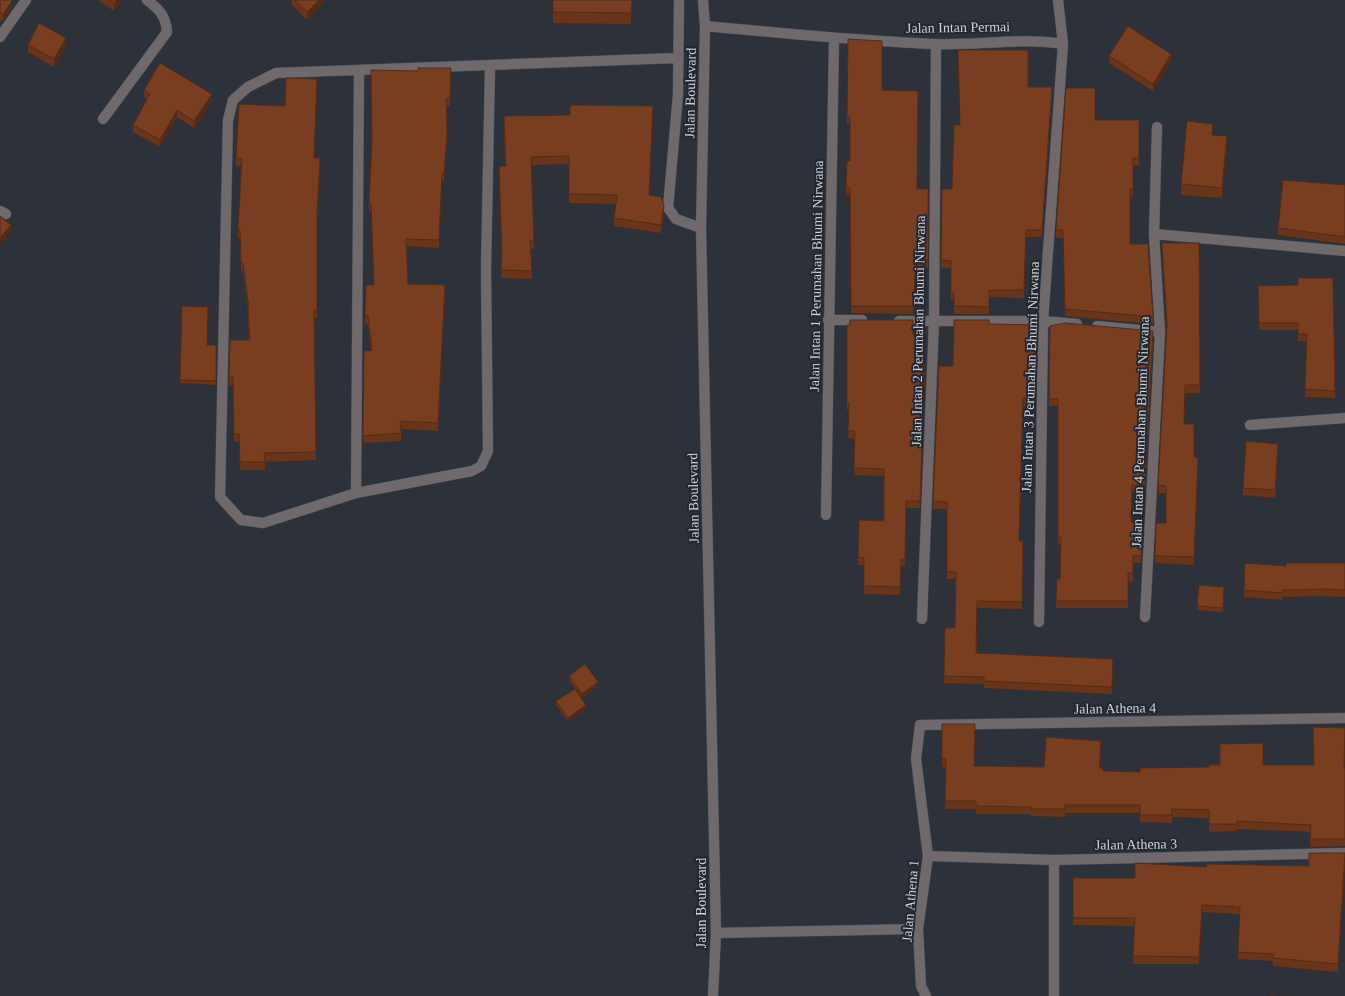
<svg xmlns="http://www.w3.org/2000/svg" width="1345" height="996" viewBox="0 0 1345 996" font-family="'Times New Roman',serif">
  <rect width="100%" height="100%" fill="#2d313a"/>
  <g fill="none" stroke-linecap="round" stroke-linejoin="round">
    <defs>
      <path id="street" d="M679 0 678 94 668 208 676 219 701 228
        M703 0 705 26 701 228 716 933 713 996
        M705 26C781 33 857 41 933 44 977 46 1019 37 1063 44
        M0 37 26 0
        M490 66 486 270 488 451 481 466 472 471 356 493 263 523 241 520 220 497 228 120 233 100 248 87 276 73 677 58
        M103 119 167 32C166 16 159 9 147 0
        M0 211 6 214
        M1154 234 1345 251
        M828 320H862
        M899 321H1043L1077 324
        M1097 326 1160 332
        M1250 425 1345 418
        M356 493 359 70
        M826 515 834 38
        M1145 617 1160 332 1154 234 1157 127
        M922 619 934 321 936 44
        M1039 622 1043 321 1063 44 1058 0
        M928 856 1054 860 1345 853
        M1054 860V996
        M716 933 918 929
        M926 996 921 986 918 929 928 856 916 759 920 725 1345 718"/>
    </defs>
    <use href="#street" stroke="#4a4e56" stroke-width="11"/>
    <use href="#street" stroke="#6f696b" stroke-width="10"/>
  </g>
  <path fill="#68351b" d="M0 0 12 8 3 21 0 20Z
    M98 0H122L114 11Z
    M292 0H326L307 20 292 5Z
    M553 0H632L631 24 553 23Z
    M848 39 882 90 917 189H928V268L916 267 913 314 851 313 850 195H846L847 161H850V124H847Z
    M28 45H66L54 67 28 52Z
    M1109 56 1171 62 1153 91 1109 63Z
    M451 68 450 106H446L447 141 444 181H442L439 248 406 246 408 284 445 292 438 431 401 429V441L363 443 371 350 368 324H365L366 285H374L371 211H369V203L418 71Z
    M1028 87 1052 95 1042 237H1026L1024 298 989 297V314H954V300H951V268H941L942 189H952L960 125Z
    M144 90 212 101 194 128 177 117 160 147 133 132V125L147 99 144 97Z
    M285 106 320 166 317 222V318H314L316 460 265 462V470H240L239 442H234L233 385H229L230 340H249L248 318V310L243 271H241L240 238H238L241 166H236V158Z
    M504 116 650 195 664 214 661 233 614 226V218L616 204 569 203V164L531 165 534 241V249H531L532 279 501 278 502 256 499 166H505Z
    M1095 120H1139V165H1133V197L1130 196V244L1153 317V324L1065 316 1063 238H1056V230Z
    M1213 135 1227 147 1222 198 1181 195V184Z
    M1345 185V244L1278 235V228Z
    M1162 243H1199L1200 393H1185L1184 424 1194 457 1198 458 1194 565 1155 563V556L1166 523V493H1158L1167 329Z
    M1333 278 1335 398 1305 397 1307 341H1298V330H1259L1258 286 1298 285Z
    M182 306 207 345H216V385L180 383Z
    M989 324 1036 325 1035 406H1023L1019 541H1023L1022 609 977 608V653L1113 659 1112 694 984 688V684L944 683 945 628H955V579H947V509H933V501L953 366Z
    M847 325 913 335 917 365H925L920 508H906L905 566H901L900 595 864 594V565H858L859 520 884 521V476L854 475 855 439 848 438 849 410H847Z
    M1050 326 1153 338 1145 492H1132L1131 522 1143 529 1141 563H1133V581H1128V608H1056L1057 579H1060L1061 545H1058V406H1049Z
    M1278 451 1275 498 1243 495V488Z
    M1345 563V597L1323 596 1282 597V600L1244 597V590L1286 566Z
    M1224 587 1223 612 1197 610V606Z
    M569 676 598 686 582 697 569 680Z
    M556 701 586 709 568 721 556 705Z
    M942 724 974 766 1044 767 1101 749 1100 768 1103 771 1140 772 1263 765 1345 768V846L1310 847V832L1237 829V831L1209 832V818L1172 817V823L1140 822V813H1065V817L1031 816V814H976V809H945L946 767H942Z
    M1345 860 1338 972 1273 966V961L1238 959 1240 914 1202 912 1199 964H1133L1135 926 1073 925V878H1135L1206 867 1309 866Z"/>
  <path fill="#552b16" d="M117 0H122L114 11V4Z
    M319 0H326L307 20V12Z
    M12 1V8L3 21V14Z
    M66 38V45L54 67V59Z
    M1171 54V62L1153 91V84Z
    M1052 87V95L1042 237V230Z
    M212 94V101L194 128V121Z
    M177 110V117L160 147V140Z
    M1227 136V147L1222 198V188Z
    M664 205V214L661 233V225Z
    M11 225V232L0 245V238Z
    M598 682V686L582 697V694Z
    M586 705V709L568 721V718Z
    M1345 853V860L1338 972V964Z"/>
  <path fill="#793e1f" stroke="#552b16" d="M0 0H11L12 1 3 14 0 13Z
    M109 0H117L114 4Z
    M294 0H319L307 12Z
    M553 0H632L631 13 553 12Z
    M39 23 66 38 54 59 28 45Z
    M1128 26 1171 54 1153 84 1109 56Z
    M848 39 882 41V90L918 91 917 189H928V260H916L913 306H851L850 188H846L847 161H850V117H847Z
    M958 50H1028V87H1052L1042 230H1026L1024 290H989V307L954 306V293H951V261L941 260 942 189H952L954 125H960Z
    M160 63 212 94 194 121 177 110 160 140 133 125 150 94 144 90Z
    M418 68H451L450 98H446L447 134 444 174H442L439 240 406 239 408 284 445 285 438 423 400 421 401 433 363 436 364 351 372 350 368 316H365L366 285H374L371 204 369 203 372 140 371 70 418 71Z
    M286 78 317 79 314 158H320L317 214V310H314L316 452 264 453 265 462H240L239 434H234L233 377H229L230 340H250L248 310 249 309 243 263H241L240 230 238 229 242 158H236L239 104 285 106Z
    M1066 88H1095V120H1139V158H1133V189H1130V244H1148L1153 317 1065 309 1063 230H1056Z
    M570 105 653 106 649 195 661 197 664 205 661 225 614 218 617 195 569 194V156L531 157 534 241 530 240 532 271 501 270 502 253 499 166H506L504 116 570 115Z
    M1187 121 1213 124 1212 135 1227 136 1222 188 1181 184Z
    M1283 180 1345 185V237L1278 228Z
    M0 216 11 225 0 238Z
    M1162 243H1199L1200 385H1185L1184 424H1194V457L1198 458 1194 557 1155 556 1156 523H1166V486L1158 485 1167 325Z
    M1298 278H1333L1335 391 1305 389 1307 334H1298V323H1259L1258 286 1298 285Z
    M182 306 208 307 207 345H216V381L180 380Z
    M850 320H913V335H918L917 365H925L920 501H906L905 559H901L900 587 864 586V558L858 557 859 520 884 521V469L854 468 855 431H848L849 403H847V325H850Z
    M954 320H989V324L1036 325 1035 399 1023 398 1019 541H1023L1022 602 977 601 976 653 1113 659 1112 687 984 681V677L944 676 945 628H955L956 572H947V502L933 501 939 366H953Z
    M1065 323 1153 331 1145 485H1132L1131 522H1143L1141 556H1133V573H1128V601H1056L1057 579H1060L1061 538 1058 537V399H1049L1050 326Z
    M1246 441 1278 444 1275 490 1243 488Z
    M1245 563 1286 566V563H1345V590L1323 589 1282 590V593L1244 590Z
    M1199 585 1224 587 1223 608 1197 606Z
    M585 664 598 682 582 694 569 676Z
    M575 689 586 705 568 718 556 701Z
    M942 724H975L974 766 1044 767 1046 737 1101 741 1099 768H1103V771L1140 772V768L1209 767V765H1220V744L1263 743V765H1314L1313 727 1345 728 1344 768H1345V839H1310L1311 825 1237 821V824H1209V810L1172 809V815H1140V805H1065V809H1031V807L976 806V801H945L946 759H942Z
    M1309 853H1345L1338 964 1273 958 1274 954 1238 952 1240 907 1202 905 1199 957 1133 956 1135 918H1073V878H1135V863L1206 867V864L1309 866Z
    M1270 995 1288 996H1270Z"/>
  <g text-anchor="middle" stroke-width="4" stroke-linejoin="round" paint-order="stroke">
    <g font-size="14" fill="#ced1d7" stroke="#232730">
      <text transform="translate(958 27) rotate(-1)" y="5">Jalan Intan Permai</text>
      <text transform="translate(690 93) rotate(-89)" y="5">Jalan Boulevard</text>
      <text transform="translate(816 276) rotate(-89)" y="5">Jalan Intan 1 Perumahan Bhumi Nirwana</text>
      <text transform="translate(918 331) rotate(-89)" y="5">Jalan Intan 2 Perumahan Bhumi Nirwana</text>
      <text transform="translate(1030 377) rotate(-88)" y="5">Jalan Intan 3 Perumahan Bhumi Nirwana</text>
      <text transform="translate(1140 432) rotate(-88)" y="5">Jalan Intan 4 Perumahan Bhumi Nirwana</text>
      <text transform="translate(693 498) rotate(-91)" y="5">Jalan Boulevard</text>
      <text transform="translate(1115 708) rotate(-1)" y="5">Jalan Athena 4</text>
      <text transform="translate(1136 844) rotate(-1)" y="5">Jalan Athena 3</text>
      <text transform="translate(910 901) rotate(-85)" y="5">Jalan Athena 1</text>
      <text transform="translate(701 903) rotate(-90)" y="5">Jalan Boulevard</text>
    </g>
  </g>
</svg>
